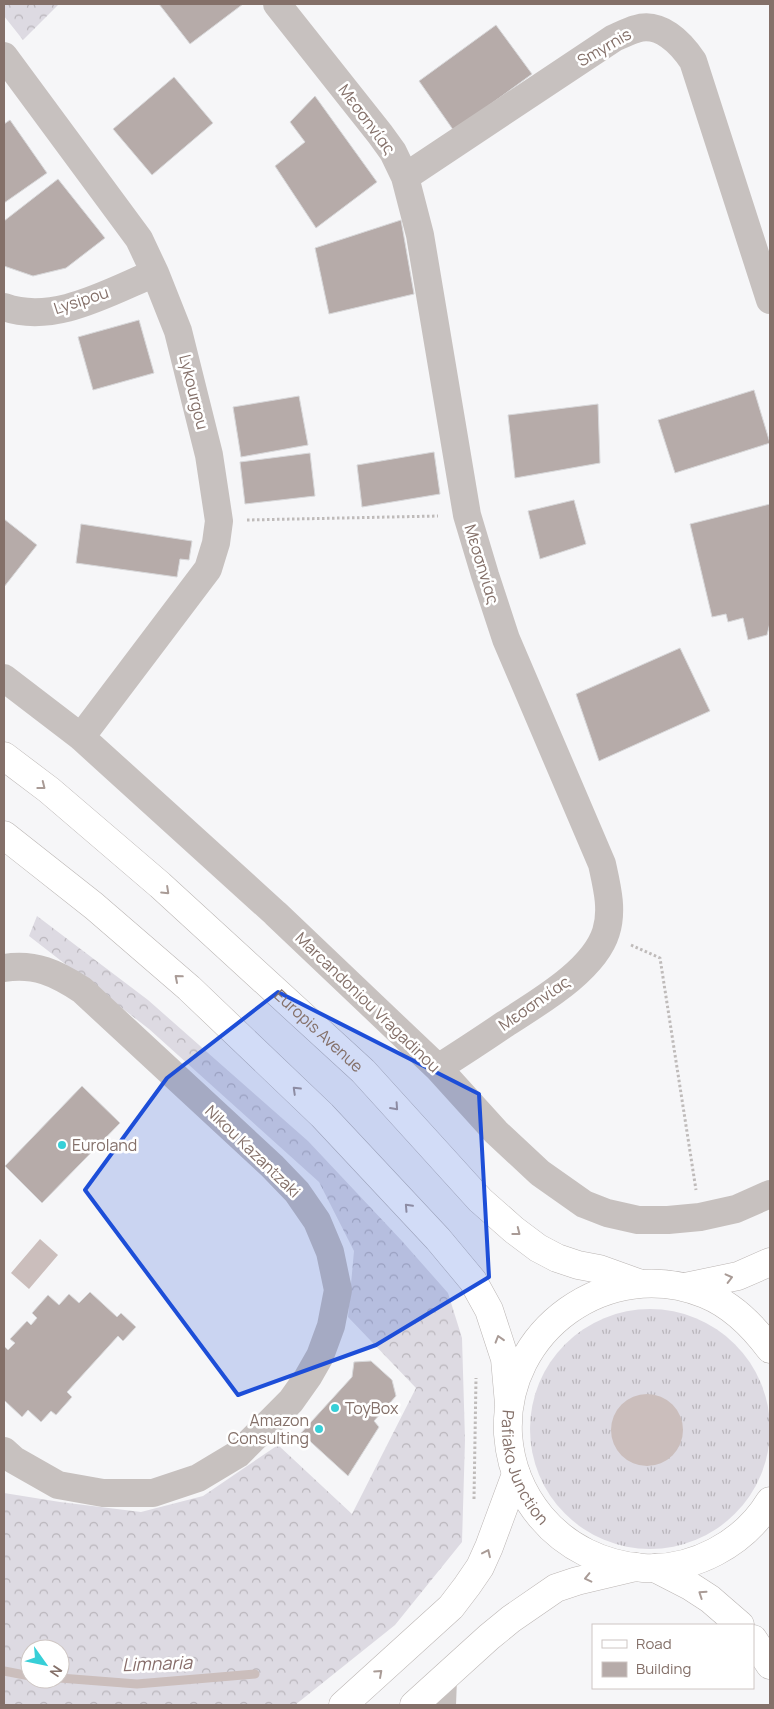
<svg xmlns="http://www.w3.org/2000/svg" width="774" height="1709" viewBox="0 0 774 1709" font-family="Manrope,sans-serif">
  <defs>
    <pattern id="grass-tufts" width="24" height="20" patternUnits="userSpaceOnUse" patternTransform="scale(1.25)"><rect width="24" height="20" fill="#dddae2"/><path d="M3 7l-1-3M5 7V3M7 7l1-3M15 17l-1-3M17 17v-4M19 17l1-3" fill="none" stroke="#b9b5bb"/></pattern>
    <pattern id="forest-crowns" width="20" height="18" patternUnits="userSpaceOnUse" patternTransform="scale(1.25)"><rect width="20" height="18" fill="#dddae2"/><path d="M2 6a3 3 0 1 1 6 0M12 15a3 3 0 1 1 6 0" fill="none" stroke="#b9b5bb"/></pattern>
  </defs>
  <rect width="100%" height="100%" fill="#f6f6f8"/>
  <path fill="url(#grass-tufts)" d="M530 1429a120 120 0 1 1 240 0a120 120 0 1 1-240 0Z"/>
  <path fill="url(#forest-crowns)" fill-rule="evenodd" d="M4 4H59L23 40 4 16Z
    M37 916 148 1000 308 1141 402 1241 448 1293 462 1338 465 1440 462 1542 395 1625 295 1705H4V1493L60 1502 141 1512 203 1496 278 1445 352 1514 416 1388 348 1317 354 1251 319 1182 149 1029 29 936ZM30 1649H60V1679H30Z"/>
  <path fill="#cbbebc" d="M40 1239 58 1255 29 1289 11 1273Z
    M611 1430a36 36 0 1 1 72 0a36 36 0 1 1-72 0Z"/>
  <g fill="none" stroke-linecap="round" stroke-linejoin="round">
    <path stroke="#cbbebc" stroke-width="9" d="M4 1671 30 1676
      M60 1678 137 1684 255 1674"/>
  </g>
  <path fill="#b6aba9" stroke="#d8d8da" d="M159 4H243L190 44Z
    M496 25 532 74 454 131 419 81Z
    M174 77 213 123 152 175 113 129Z
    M315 96 377 182 316 228 275 166 305 142 290 122Z
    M10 120 47 173 4 203V124Z
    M58 179 105 238 66 268 33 276 4 266V221Z
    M401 220 414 294 329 314 315 248Z
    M139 320 154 373 93 390 78 337Z
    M754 390 770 443 675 473 658 420Z
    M299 396 308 445 241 457 233 407Z
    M598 404 600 463 515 478 508 415Z
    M434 452 440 494 362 507 357 465Z
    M310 453 315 496 245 504 240 462Z
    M574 500 586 544 540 559 528 511Z
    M770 504V623L767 635 748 640 743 618 728 622 726 614 712 617 690 524Z
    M4 519 37 545 4 587Z
    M81 524 192 541 189 560 180 559 177 577 76 563Z
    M680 648 710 711 599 761 576 694Z
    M82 1086 120 1123 42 1203 5 1166Z
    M90 1292 117 1317 121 1313 136 1327 123 1341 118 1336 67 1392 72 1397 56 1415 51 1411 41 1422 28 1410 22 1417 4 1400V1346L8 1350 15 1343 10 1339 27 1321 31 1325 37 1318 32 1313 48 1295 59 1305 69 1294 79 1303Z
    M371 1361 392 1380 396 1396 374 1421 379 1427 348 1476 301 1433 352 1377 354 1362Z"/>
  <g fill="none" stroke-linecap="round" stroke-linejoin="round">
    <defs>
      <path id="major" d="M685 1287 738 1276 770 1262
        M343 1705 451 1607 467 1586 480 1567 489 1547 516 1474
        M414 1705 489 1637 511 1619 556 1588 577 1581 636 1567"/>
      <g id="highway">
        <path id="s1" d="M4 756 49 790 160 885 363 1071 480 1200 514 1230 538 1248 557 1258 578 1265 599 1269 638 1283"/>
        <path d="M4 835 94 906 189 988 322 1115 438 1239 473 1281 489 1310 505 1359 509 1404"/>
        <path id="s2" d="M770 1349C753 1326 732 1305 705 1294 608 1255 503 1330 508 1434 510 1464 521 1493 541 1517 566 1547 603 1565 643 1568 693 1571 744 1544 770 1501"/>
        <path d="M655 1568 690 1586 710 1599 740 1625"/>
        <path d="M753 1639 770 1665"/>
      </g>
    </defs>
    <use href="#major" stroke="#bbb5b3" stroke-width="29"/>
    <use href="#highway" stroke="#bab5b3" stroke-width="29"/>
    <path stroke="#bfbbba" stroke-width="3" stroke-dasharray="2.5 2.5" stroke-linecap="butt" d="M247 520 438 516
      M631 945 660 958 696 1190
      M474 1499 476 1378"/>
    <path stroke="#c7c1bf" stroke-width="28" d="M277 4 380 134 393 152 405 177 420 235 467 515 485 575 506 639 602 864C607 887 613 910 606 932 594 971 537 1003 505 1024 483 1039 460 1054 438 1068
      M4 56 139 239 155 273 178 331 209 455 219 521 216 543 208 569 81 737
      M405 177 614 38C621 35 629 31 636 29 660 21 681 43 693 61L770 300
      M4 307C54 325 109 292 155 273
      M4 678 81 737 275 913 438 1068 496 1132 540 1173 584 1204 607 1213 638 1220H668L700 1217 736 1209 770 1194
      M4 968C35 963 56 973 82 990L272 1166 297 1192 317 1221 330 1252 338 1290 331 1326 320 1356 308 1377 291 1401 238 1454 198 1478 153 1493H103L58 1485 14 1460 4 1451
      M442 1705 443 1679"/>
    <use href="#major" stroke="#fff" stroke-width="28"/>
    <use href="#highway" stroke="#fff" stroke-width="28"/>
  </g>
  <defs><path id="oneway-chevron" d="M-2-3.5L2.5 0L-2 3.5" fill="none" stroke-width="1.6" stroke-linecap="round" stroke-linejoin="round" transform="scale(1.25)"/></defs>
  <g stroke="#a99b96">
    <use href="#oneway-chevron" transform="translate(42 786) rotate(38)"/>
    <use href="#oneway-chevron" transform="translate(166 891) rotate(43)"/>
    <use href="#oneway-chevron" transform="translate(178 978) rotate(-139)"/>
    <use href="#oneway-chevron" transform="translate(296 1090) rotate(-136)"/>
    <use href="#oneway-chevron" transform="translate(395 1107) rotate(48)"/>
    <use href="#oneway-chevron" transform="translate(408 1207) rotate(-133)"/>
    <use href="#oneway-chevron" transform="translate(517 1232) rotate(38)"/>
    <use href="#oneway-chevron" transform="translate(729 1278) rotate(-14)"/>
    <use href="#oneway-chevron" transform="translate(499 1339) rotate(-107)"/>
    <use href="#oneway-chevron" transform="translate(487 1553) rotate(-65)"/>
    <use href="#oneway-chevron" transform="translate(588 1578) rotate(167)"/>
    <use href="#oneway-chevron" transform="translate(702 1594) rotate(-146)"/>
    <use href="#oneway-chevron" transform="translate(379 1673) rotate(-42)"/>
  </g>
  <path fill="#1d4ed8" fill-opacity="0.2" stroke="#1d4ed8" stroke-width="4" stroke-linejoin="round" d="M278 992 479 1094 489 1277 376 1345 238 1395 85 1190 167 1078Z"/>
  <g fill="#37cfd7" stroke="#fff" stroke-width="2">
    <circle cx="62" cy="1145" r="5"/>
    <circle cx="335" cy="1408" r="5"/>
    <circle cx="319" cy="1429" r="5"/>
  </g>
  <g text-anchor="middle" stroke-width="5" stroke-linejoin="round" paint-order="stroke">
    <g font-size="16" fill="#847069" stroke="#fff">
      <text transform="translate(604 47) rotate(-30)" y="6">Smyrnis</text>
      <text transform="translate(367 119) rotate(53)" y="6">Μεσσηνίας</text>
      <text transform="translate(81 300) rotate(-18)" y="6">Lysipou</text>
      <text transform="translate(194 392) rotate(76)" y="6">Lykourgou</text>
      <text transform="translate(482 564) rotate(73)" y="6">Μεσσηνίας</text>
      <text transform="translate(368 1002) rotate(44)" y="6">Marcandoniou Vragadinou</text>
      <text transform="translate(534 1003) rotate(-35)" y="6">Μεσσηνίας</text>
      <text dy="6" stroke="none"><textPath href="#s1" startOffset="418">Europis Avenue</textPath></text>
      <text transform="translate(253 1151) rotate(44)" y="6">Nikou Kazantzaki</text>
      <text dy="6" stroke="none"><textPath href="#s2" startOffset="410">Pafiako Junction</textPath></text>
    </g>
    <g font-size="16" fill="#847069" stroke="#fff" text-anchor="start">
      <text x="72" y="1151">Euroland</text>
      <text x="345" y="1414">ToyBox</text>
      <text x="309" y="1426" text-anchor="end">Amazon<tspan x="309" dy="18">Consulting</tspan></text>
    </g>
    <g font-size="18" font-style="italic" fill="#876d6a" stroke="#fff">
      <text transform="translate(157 1664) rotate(-2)" y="6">Limnaria</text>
    </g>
  </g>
  <rect width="774" height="1709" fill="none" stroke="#847069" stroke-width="10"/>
  <rect x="592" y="1624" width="162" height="65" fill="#ffffff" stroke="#cec6c3"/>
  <rect x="602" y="1640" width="25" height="8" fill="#ffffff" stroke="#cec6c3"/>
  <text x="636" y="1649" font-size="15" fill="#847069">Road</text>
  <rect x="602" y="1662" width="25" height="15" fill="#b6aba9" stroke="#cec6c3"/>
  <text x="636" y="1674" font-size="15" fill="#847069">Building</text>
  <g transform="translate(45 1664) rotate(123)"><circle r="24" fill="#ffffff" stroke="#cec6c3"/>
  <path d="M0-4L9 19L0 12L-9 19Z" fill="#37cfd7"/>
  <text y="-8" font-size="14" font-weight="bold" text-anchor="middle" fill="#847069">N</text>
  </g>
</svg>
